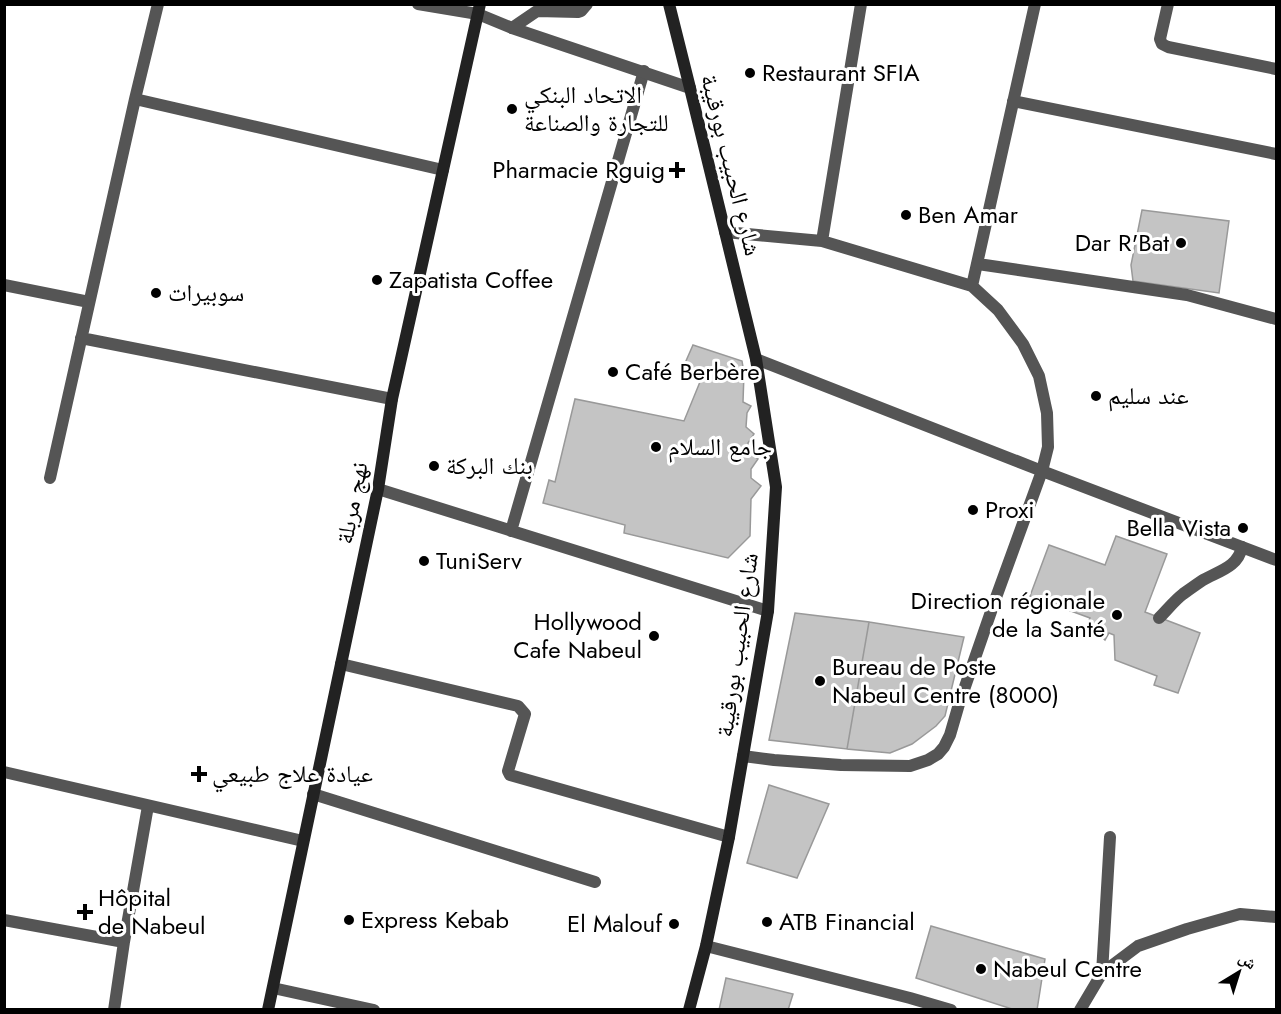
<svg xmlns="http://www.w3.org/2000/svg" width="1281" height="1014" viewBox="0 0 1281 1014" font-family="Jost,'Noto Naskh Arabic',sans-serif">
  <rect width="100%" height="100%" fill="#fff"/>
  <path fill="#c4c4c4" stroke="#999" stroke-width="1.5" d="M1142 210 1229 221 1219 293 1133 281 1131 265Z
    M693 345 742 361 744 373 743 402 751 406 747 413 746 427 754 434 748 443 749 452 758 459 751 469V478L761 486 751 499 750 536 728 558 624 533 625 525 543 503 549 480 555 482 575 399 684 421 702 377 682 370Z
    M1116 536 1167 554 1145 612 1200 633 1178 693 1154 685 1157 676 1115 660 1114 635 1109 633 1105 640 1088 623 1090 618 1030 596 1049 545 1105 565Z
    M795 613 869 622 847 749 769 740Z
    M869 622 964 637 945 716 936 726 912 744 890 753 847 749Z
    M769 785 829 804 797 878 747 863Z
    M931 926 1045 959 1037 1010H1015L916 978Z
    M726 978 793 994 788 1010H719Z"/>
  <g fill="none" stroke-linecap="round" stroke-linejoin="round">
    <path stroke="#555" stroke-width="12" d="M512 28 537 11 578 12 581 11 587 4
      M1159 618C1167 610 1175 600 1183 594 1190 589 1197 584 1203 580 1219 571 1238 567 1242 547
      M4 920 124 942
      M114 1010 124 942 148 806"/>
    <path stroke="#555" stroke-width="12" d="M1168 4 1160 39 1162 44 1168 47 1276 69
      M135 99 443 170
      M1013 101 1276 154
      M725 232 822 241 972 286 998 310 1023 344 1039 376 1047 413 1048 447 1042 471 994 603 959 704 950 735 944 747 938 754 928 760 910 766 841 765 774 760 743 756
      M822 241 861 4
      M978 264 1187 295 1276 319
      M4 285 89 302
      M972 286 1035 4
      M81 338 392 399
      M756 359 1042 471 1276 560
      M50 478 135 99 158 4
      M378 489 768 611
      M511 531 644 71
      M341 664 518 706 525 714 508 771 510 775 729 837
      M4 772 303 841
      M313 794 595 882
      M706 946 910 998 951 1010
      M1102 973 1110 837
      M273 988 374 1010
      M1080 1010 1102 973 1138 946 1187 929 1240 914 1276 917"/>
    <path stroke="#555" stroke-width="12" d="M418 4 478 14 512 28 690 88"/>
    <path stroke="#222" stroke-width="12" d="M669 4 690 88 756 359 776 487 768 611 729 837 706 946 689 1010
      M268 1010 378 489 392 399 480 4"/>
  </g>
  <g fill="#000" stroke="#fff" stroke-width="2">
    <circle cx="750" cy="73" r="6"/>
    <circle cx="512" cy="109" r="6"/>
    <path d="M674 161h6v6h6v6h-6v6h-6v-6h-6v-6h6z"/>
    <circle cx="906" cy="215" r="6"/>
    <circle cx="1181" cy="243" r="6"/>
    <circle cx="377" cy="280" r="6"/>
    <circle cx="156" cy="293" r="6"/>
    <circle cx="613" cy="372" r="6"/>
    <circle cx="1096" cy="396" r="6"/>
    <circle cx="656" cy="447" r="6"/>
    <circle cx="434" cy="466" r="6"/>
    <circle cx="973" cy="510" r="6"/>
    <circle cx="1243" cy="528" r="6"/>
    <circle cx="424" cy="561" r="6"/>
    <circle cx="1117" cy="615" r="6"/>
    <circle cx="654" cy="636" r="6"/>
    <circle cx="820" cy="681" r="6"/>
    <path d="M196 765h6v6h6v6h-6v6h-6v-6h-6v-6h6z"/>
    <path d="M82 903h6v6h6v6h-6v6h-6v-6h-6v-6h6z"/>
    <circle cx="349" cy="920" r="6"/>
    <circle cx="767" cy="922" r="6"/>
    <circle cx="674" cy="924" r="6"/>
    <circle cx="981" cy="969" r="6"/>
  </g>
  <g text-anchor="middle" stroke-width="6" stroke-linejoin="round" paint-order="stroke">
    <g font-size="24" fill="#000" stroke="#fff" text-anchor="start">
      <text x="762" y="81">Restaurant SFIA</text>
      <text x="524" y="103">الاتحاد البنكي<tspan x="524" dy="28">للتجارة والصناعة</tspan></text>
      <text x="665" y="178" text-anchor="end">Pharmacie Rguig</text>
      <text x="918" y="223">Ben Amar</text>
      <text x="1169" y="251" text-anchor="end">Dar R'Bat</text>
      <text x="389" y="288">Zapatista Coffee</text>
      <text x="168" y="301">سوبيرات</text>
      <text x="625" y="380">Café Berbère</text>
      <text x="1108" y="404">عند سليم</text>
      <text x="668" y="455">جامع السلام</text>
      <text x="446" y="474">بنك البركة</text>
      <text x="985" y="518">Proxi</text>
      <text x="1231" y="536" text-anchor="end">Bella Vista</text>
      <text x="436" y="569">TuniServ</text>
      <text x="1105" y="609" text-anchor="end">Direction régionale<tspan x="1105" dy="28">de la Santé</tspan></text>
      <text x="642" y="630" text-anchor="end">Hollywood<tspan x="642" dy="28">Cafe Nabeul</tspan></text>
      <text x="832" y="675">Bureau de Poste<tspan x="832" dy="28">Nabeul Centre (8000)</tspan></text>
      <text x="212" y="782">عيادة علاج طبيعي</text>
      <text x="98" y="906">Hôpital<tspan x="98" dy="28">de Nabeul</tspan></text>
      <text x="361" y="928">Express Kebab</text>
      <text x="779" y="930">ATB Financial</text>
      <text x="662" y="932" text-anchor="end">El Malouf</text>
      <text x="993" y="977">Nabeul Centre</text>
    </g>
    <g font-size="24" fill="#000" stroke="#fff">
      <text transform="translate(731 165) rotate(76)" y="8">شارع الحبيب بورقيبة</text>
      <text transform="translate(352 503) rotate(-79)" y="8">نهج مربلة</text>
      <text transform="translate(737 645) rotate(-82)" y="8">شارع الحبيب بورقيبة</text>
    </g>
  </g>
  <rect width="1281" height="1014" fill="none" stroke="#000000" stroke-width="12"/>
  <g transform="translate(1239 972) rotate(38)" stroke="#ffffff" stroke-width="4.5" paint-order="stroke">
  <path d="M0-4.5L10 22L0 15L-10 22Z" fill="#000000"/>
  <text y="-9" font-size="16" font-weight="bold" text-anchor="middle" fill="#000000">ش</text>
  </g>
</svg>
